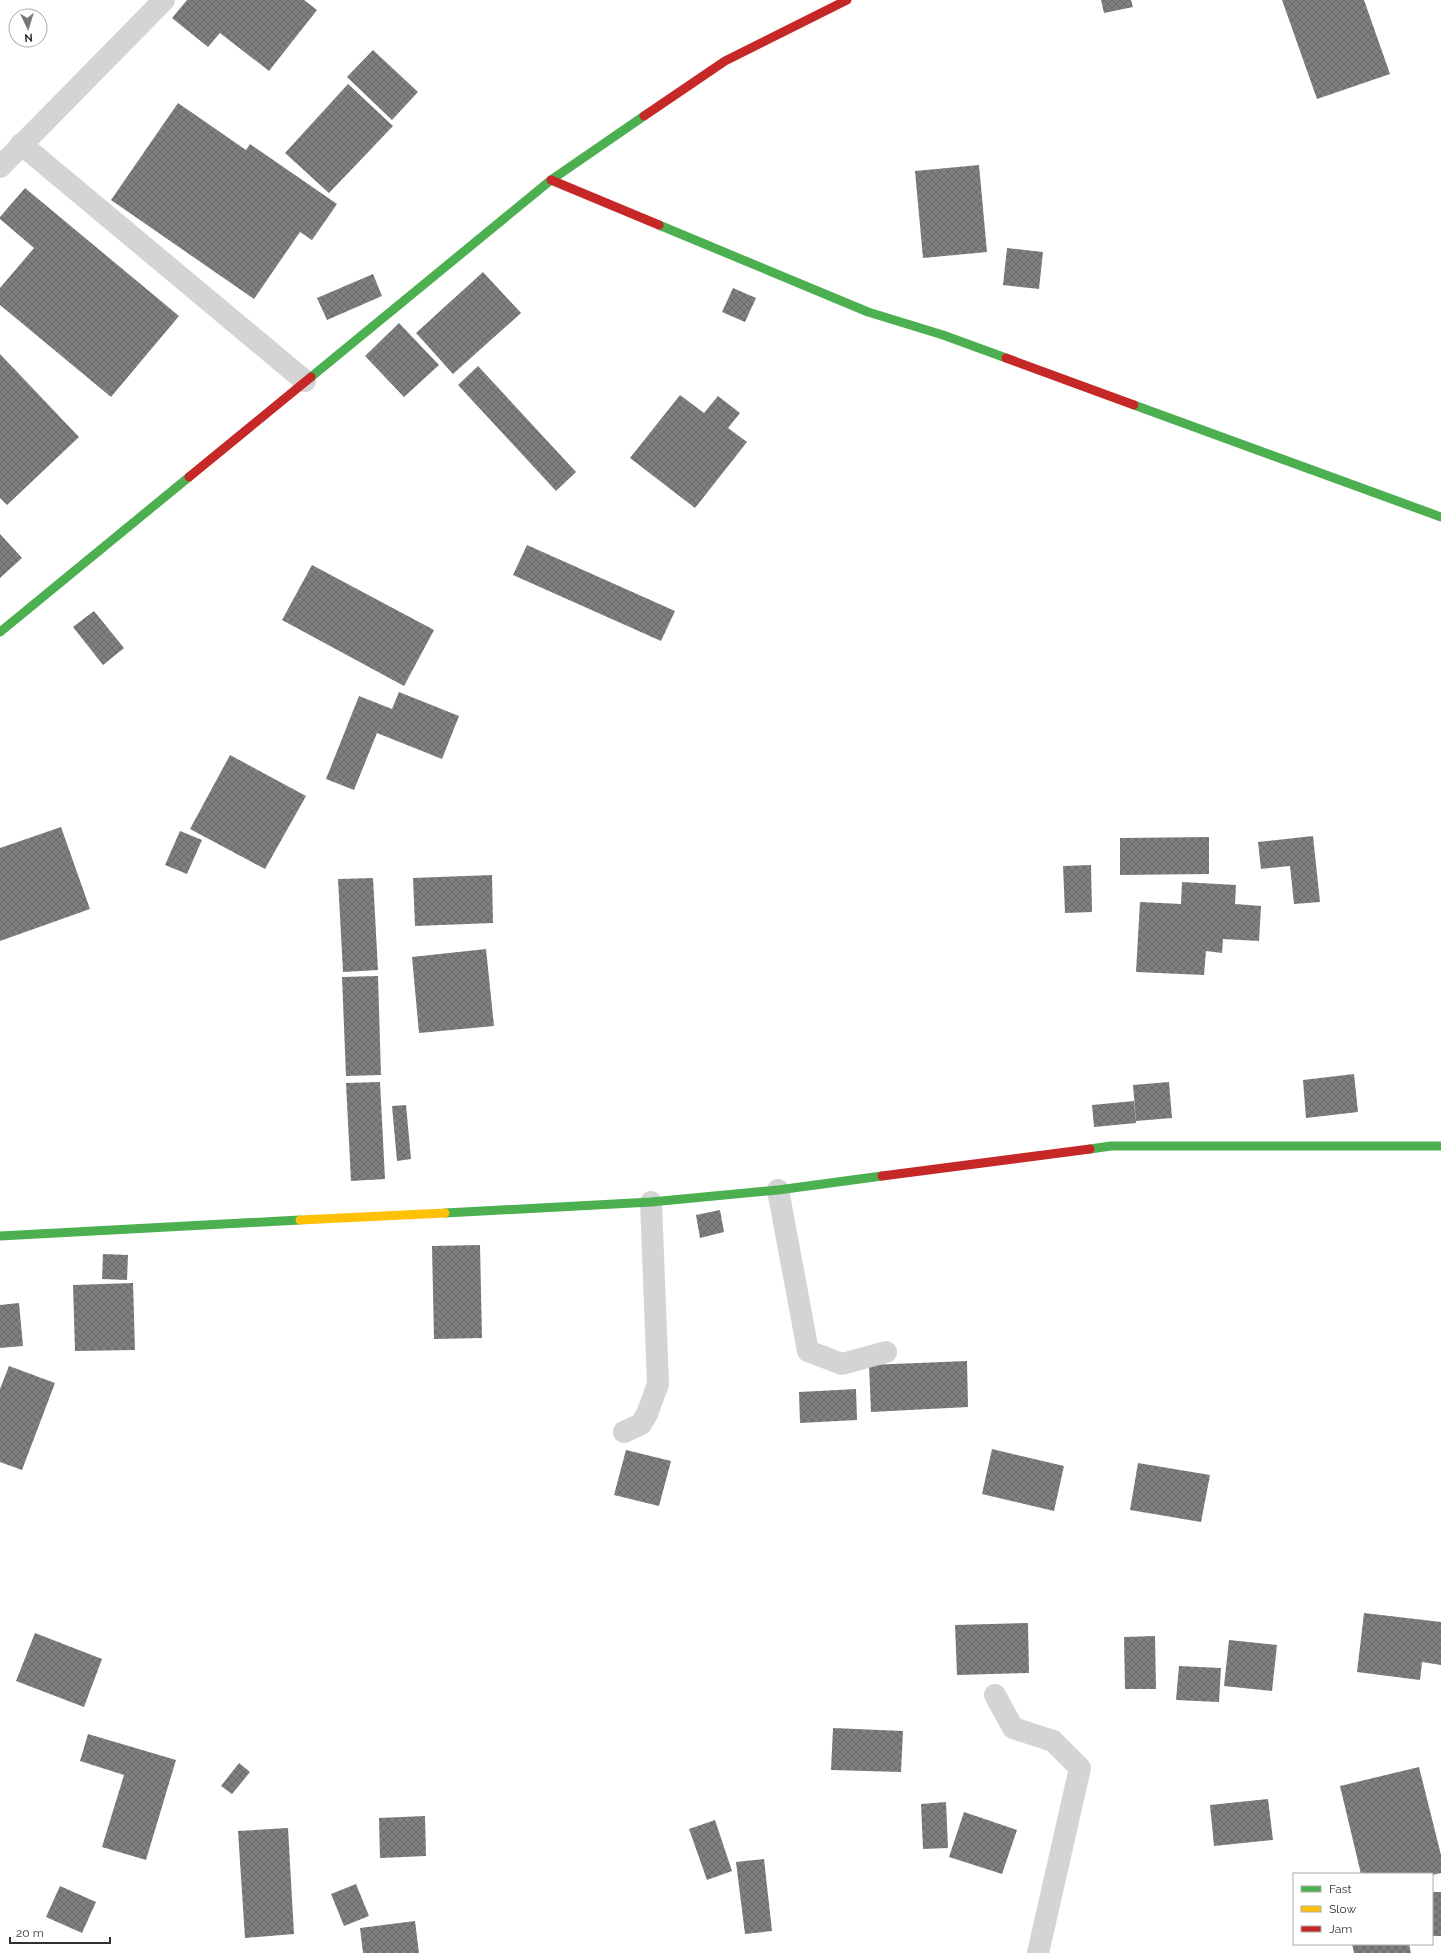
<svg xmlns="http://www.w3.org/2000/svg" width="1441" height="1953" viewBox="0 0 1441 1953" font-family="Raleway,sans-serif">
  <defs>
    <pattern id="building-cross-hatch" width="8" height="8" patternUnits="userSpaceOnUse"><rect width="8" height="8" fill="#7f7f7f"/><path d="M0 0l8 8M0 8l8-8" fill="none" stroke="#686868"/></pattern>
  </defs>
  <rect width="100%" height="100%" fill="#fff"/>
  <path fill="url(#building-cross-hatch)" d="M187 0H304L317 10 269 71 220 33 208 47 172 18Z
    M1101 0H1131L1133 7 1104 13Z
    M1282 0H1364L1390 74 1317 99Z
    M373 50 418 92 392 120 347 77Z
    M348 84 393 126 329 193 285 153Z
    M178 103 246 150 250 144 337 204 312 240 300 232 254 299 111 200Z
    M979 165 987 252 923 258 915 171Z
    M25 188 179 316 111 397 0 305V288L34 248 0 219V217Z
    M1007 248 1043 252 1039 289 1003 285Z
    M483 272 521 313 453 374 416 333Z
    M373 274 382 296 327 320 317 298Z
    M733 288 756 298 745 322 722 312Z
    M399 323 439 365 404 397 365 356Z
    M0 354 79 437 7 505 0 498Z
    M478 366 576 472 556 491 458 385Z
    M680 395 704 413 718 396 740 413 728 428 747 442 695 508 630 458Z
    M0 534 22 558 0 578Z
    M527 545 675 611 661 641 513 575Z
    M312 565 434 630 404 686 282 620Z
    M94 611 124 648 103 665 73 627Z
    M399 692 459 716 442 759 377 733 354 790 326 779 359 696 392 709Z
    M230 755 306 796 265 869 190 829Z
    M61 827 90 909 0 941V848Z
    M180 831 202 840 187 874 165 865Z
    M1313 836 1320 902 1294 904 1290 866 1261 869 1258 842Z
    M1209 837V874L1120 875V838Z
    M1091 865 1092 912 1065 913 1063 866Z
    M492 875 493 923 415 926 413 878Z
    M373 878 378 970 343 972 338 879Z
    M1182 882 1236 885 1235 904 1261 906 1259 941 1223 939 1222 953 1206 951 1204 975 1136 972 1140 902 1181 904Z
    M486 949 494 1026 419 1033 412 957Z
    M378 976 381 1075 346 1076 342 977Z
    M1354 1074 1358 1112 1306 1118 1303 1080Z
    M380 1082 385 1179 351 1181 346 1083Z
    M1169 1082 1172 1118 1136 1121 1133 1085Z
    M1134 1101 1136 1123 1094 1127 1092 1105Z
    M406 1105 411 1159 397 1161 392 1106Z
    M720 1210 724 1232 700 1238 696 1215Z
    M480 1245 482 1338 434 1339 432 1246Z
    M103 1254 128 1255 127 1280 102 1279Z
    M133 1283 135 1350 75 1351 73 1285Z
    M19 1303 23 1346 0 1348V1305Z
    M967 1361 968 1407 871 1412 869 1365Z
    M9 1366 55 1383 22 1470 0 1462V1389Z
    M856 1389 857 1420 800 1423 799 1392Z
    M992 1449 1064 1466 1054 1511 982 1494Z
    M626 1450 671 1461 659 1506 614 1495Z
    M1138 1463 1210 1475 1201 1522 1130 1510Z
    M1364 1613 1441 1622V1665L1422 1662 1420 1680 1357 1672Z
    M1028 1623 1029 1673 957 1675 955 1625Z
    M35 1633 102 1659 84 1707 16 1681Z
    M1155 1636 1156 1689H1125L1124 1637Z
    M1229 1640 1277 1645 1272 1691 1224 1686Z
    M1179 1666 1221 1668 1219 1702 1176 1700Z
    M833 1728 903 1731 901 1772 831 1770Z
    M88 1734 176 1760 146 1860 102 1847 124 1775 80 1761Z
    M239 1763 250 1772 232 1794 221 1786Z
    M1419 1767 1441 1855V1873L1432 1875 1361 1874 1340 1786Z
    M1268 1799 1273 1840 1214 1846 1210 1805Z
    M946 1802 948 1848 923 1849 921 1804Z
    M964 1812 1017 1830 1002 1874 949 1857Z
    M425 1816 426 1856 380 1858 379 1818Z
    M715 1820 732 1871 707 1880 689 1829Z
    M288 1828 294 1934 245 1938 238 1831Z
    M764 1859 772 1931 745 1934 736 1862Z
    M356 1884 369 1916 344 1926 331 1894Z
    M60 1886 96 1902 82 1933 46 1917Z
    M1432 1892H1441V1936H1432Z
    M415 1921 419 1953H363L360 1928Z
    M1352 1944H1409L1411 1953H1354Z"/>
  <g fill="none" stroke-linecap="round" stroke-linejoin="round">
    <path stroke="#d4d4d4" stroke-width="22" d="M21 144 305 381
      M0 167 164 0
      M778 1190 808 1351 842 1364 886 1352
      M624 1432 641 1424 647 1414 658 1384 651 1202
      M995 1695 1013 1728 1053 1741 1080 1768 1038 1953"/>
    <path stroke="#4caf50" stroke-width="9" d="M659 225 868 312 943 335 1006 358
      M311 377 551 180 644 116
      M1134 405 1441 517
      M0 632 189 477
      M1090 1149 1111 1146H1441
      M445 1213 651 1202 778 1190 882 1176
      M0 1236 300 1220"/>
    <path stroke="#ffc107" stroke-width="9" d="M300 1220 445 1213"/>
    <path stroke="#c62828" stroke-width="9" d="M644 116 725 61 847 0
      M551 180 659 225
      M1006 358 1134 405
      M189 477 311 377
      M882 1176 1090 1149"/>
  </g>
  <rect x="1293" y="1873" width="140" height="72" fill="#ffffff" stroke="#acacac"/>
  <rect x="1301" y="1886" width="20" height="6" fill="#4caf50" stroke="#acacac"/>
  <text x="1329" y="1893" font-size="12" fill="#303030">Fast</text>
  <rect x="1301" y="1906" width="20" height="6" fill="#ffc107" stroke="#acacac"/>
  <text x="1329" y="1913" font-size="12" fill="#303030">Slow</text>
  <rect x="1301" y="1926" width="20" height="6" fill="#c62828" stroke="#acacac"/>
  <text x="1329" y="1933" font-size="12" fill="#303030">Jam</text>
  <g transform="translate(28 28) rotate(176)"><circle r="19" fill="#ffffff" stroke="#acacac"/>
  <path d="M0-3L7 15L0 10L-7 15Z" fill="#787878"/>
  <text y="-6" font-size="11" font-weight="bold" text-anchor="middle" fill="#303030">N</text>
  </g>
  <path d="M10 1937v6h100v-6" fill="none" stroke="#303030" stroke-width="2"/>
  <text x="16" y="1937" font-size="12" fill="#303030" stroke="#ffffff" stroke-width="3" paint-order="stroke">20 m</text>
</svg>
